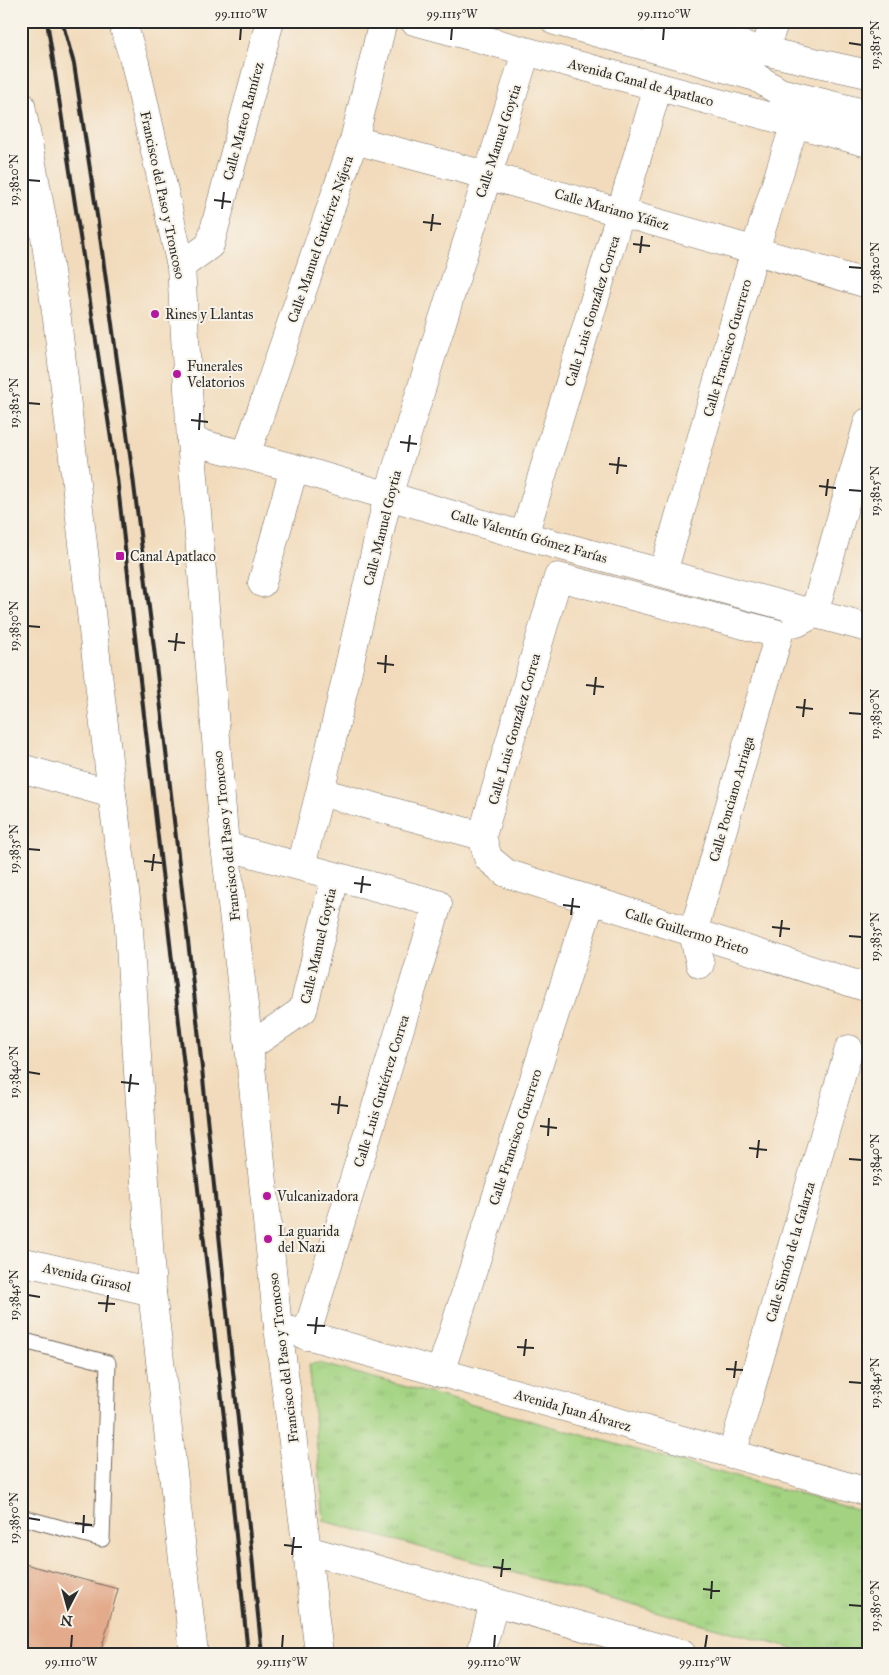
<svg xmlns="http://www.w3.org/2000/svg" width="889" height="1675" viewBox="0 0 889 1675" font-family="'IM FELL Great Primer',serif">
  <defs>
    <pattern id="grass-tufts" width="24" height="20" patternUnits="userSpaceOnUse" patternTransform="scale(1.25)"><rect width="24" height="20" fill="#a3d381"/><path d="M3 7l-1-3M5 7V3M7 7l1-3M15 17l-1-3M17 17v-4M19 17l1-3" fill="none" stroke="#8cb570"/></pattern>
  </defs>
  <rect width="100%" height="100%" fill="#f7f3e8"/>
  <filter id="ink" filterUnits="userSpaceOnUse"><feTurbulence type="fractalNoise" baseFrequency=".02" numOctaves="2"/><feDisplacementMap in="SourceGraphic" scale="10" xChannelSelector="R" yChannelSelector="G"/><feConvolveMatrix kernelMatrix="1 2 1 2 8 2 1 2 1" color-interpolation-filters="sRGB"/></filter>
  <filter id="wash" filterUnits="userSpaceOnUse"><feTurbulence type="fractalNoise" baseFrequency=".0096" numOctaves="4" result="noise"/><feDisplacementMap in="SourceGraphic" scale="20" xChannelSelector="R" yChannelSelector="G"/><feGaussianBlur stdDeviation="1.12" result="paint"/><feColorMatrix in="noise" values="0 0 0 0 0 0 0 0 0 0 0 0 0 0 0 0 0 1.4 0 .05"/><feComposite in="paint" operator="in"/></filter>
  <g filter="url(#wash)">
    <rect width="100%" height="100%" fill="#f2dbbc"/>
    <path fill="url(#grass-tufts)" stroke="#677f56" d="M319 1363 868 1513V1654H812L324 1521 309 1364Z"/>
    <g id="blocks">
      <path fill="#e3ab8c" d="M21 1563 118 1589 100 1654H21Z"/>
    </g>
  </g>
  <g filter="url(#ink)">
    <use href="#blocks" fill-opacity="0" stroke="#71695e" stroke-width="1"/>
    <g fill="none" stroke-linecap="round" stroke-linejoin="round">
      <defs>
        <path id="service" d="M21 1340 108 1363 102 1539 21 1517"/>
        <path id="minor" d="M764 51 775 21
          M354 140C526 185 697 233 868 284
          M21 217 43 223
          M181 266 210 245 270 21
          M191 441 294 468 524 536 868 628
          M246 455 354 140 383 21
          M524 536 658 87
          M663 573 755 250 795 123
          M262 583 294 468
          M797 623 814 614 868 422
          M779 634 558 577 482 836 488 858 506 873 868 988
          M21 768 112 794
          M320 792 482 836
          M225 846 438 904 306 1336
          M301 866 320 792 388 496 526 52
          M700 964 693 933 779 634
          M249 1047 303 1010 335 877
          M21 1261 152 1292
          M440 1373 591 901
          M732 1454 849 1049
          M481 1654 494 1602"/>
        <path id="tertiary" d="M414 21 868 143
          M555 21 756 77 780 92 868 114
          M654 21 764 51 868 74
          M278 1327 868 1492
          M307 1550 682 1654"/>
        <path id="primary" d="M122 21 135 63 181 266 191 441 225 846 249 1047 278 1327 307 1550 319 1654
          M21 105 43 223 57 319 112 794 128 914 152 1292 194 1654"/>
      </defs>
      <use href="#service" stroke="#71695e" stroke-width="17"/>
      <use href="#minor" stroke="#71695e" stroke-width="29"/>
      <use href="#tertiary" stroke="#71695e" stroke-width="29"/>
      <use href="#primary" stroke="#71695e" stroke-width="29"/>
      <use href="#service" stroke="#fff" stroke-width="15"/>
      <use href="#minor" stroke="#fff" stroke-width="28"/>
      <use href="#tertiary" stroke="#fff" stroke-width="28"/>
      <use href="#primary" stroke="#fff" stroke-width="28"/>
      <path stroke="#2b2b2b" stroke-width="4" d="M47 21 117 478 225 1426 248 1654
        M62 21 74 64 98 222 133 477 154 648 196 1010 262 1654"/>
    </g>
  </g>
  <path fill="none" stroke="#2b2b2b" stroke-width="2" d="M240 40 241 28M451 40 452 28M663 40 664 28M849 43 862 45M28 180 40 181M214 200 231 202M222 209 224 192M423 222 441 224M431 231 433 214M633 244 650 246M640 253 642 236M849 267 862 268M28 403 40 404M191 420 208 422M199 430 200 413M400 442 417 444M408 452 410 435M609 464 627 466M617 474 619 457M819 486 836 488M849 490 862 491M826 496 828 479M28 626 40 627M168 641 185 643M175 651 177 633M377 663 394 665M385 673 386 655M586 685 604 687M594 695 596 677M796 707 813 709M849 713 862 714M803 717 805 699M28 849 40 850M144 861 162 863M152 871 154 854M354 883 371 885M361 893 363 876M563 905 580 907M571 915 573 898M772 927 790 929M849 936 862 937M780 937 782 920M28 1072 40 1074M121 1082 139 1084M129 1092 131 1074M331 1104 348 1106M338 1114 340 1096M540 1126 557 1128M548 1136 549 1118M749 1148 767 1150M757 1158 759 1140M849 1159 862 1160M28 1295 40 1297M98 1303 115 1304M106 1312 108 1295M307 1325 325 1326M315 1334 317 1317M517 1347 534 1348M524 1356 526 1339M726 1369 743 1370M734 1378 736 1361M849 1382 862 1383M28 1518 40 1520M75 1523 92 1525M83 1533 84 1515M284 1545 302 1547M292 1555 294 1537M493 1567 511 1569M501 1577 503 1559M703 1589 720 1591M711 1599 712 1581M849 1605 862 1606M71 1648 72 1635M282 1648 283 1635M494 1648 495 1635M705 1648 707 1635"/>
  <g fill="#b5179e" stroke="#f7f3e8" stroke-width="2">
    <circle cx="155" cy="314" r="5"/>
    <circle cx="177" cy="374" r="5"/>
    <rect x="115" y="551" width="10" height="10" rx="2.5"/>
    <circle cx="267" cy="1196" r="5"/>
    <circle cx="268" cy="1239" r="5"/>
  </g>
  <g text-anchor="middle" stroke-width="4" stroke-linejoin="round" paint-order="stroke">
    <g font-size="14" fill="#2b2b2b" stroke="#f7f3e8">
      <text transform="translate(641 82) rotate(15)" y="5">Avenida Canal de Apatlaco</text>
      <text transform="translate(243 121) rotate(-75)" y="5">Calle Mateo Ramírez</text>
      <text transform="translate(498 141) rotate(-72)" y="5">Calle Manuel Goytia</text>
      <text transform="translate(163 195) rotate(78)" y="5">Francisco del Paso y Troncoso</text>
      <text transform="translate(612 209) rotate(16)" y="5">Calle Mariano Yáñez</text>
      <text transform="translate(320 239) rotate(-71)" y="5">Calle Manuel Gutiérrez Nájera</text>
      <text transform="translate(592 311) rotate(-73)" y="5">Calle Luis González Correa</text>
      <text transform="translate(727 348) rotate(-74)" y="5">Calle Francisco Guerrero</text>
      <text transform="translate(382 528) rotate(-76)" y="5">Calle Manuel Goytia</text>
      <text transform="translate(529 536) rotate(16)" y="5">Calle Valentín Gómez Farías</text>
      <text transform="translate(514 729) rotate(-74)" y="5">Calle Luis González Correa</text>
      <text transform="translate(731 799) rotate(-74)" y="5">Calle Ponciano Arriaga</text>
      <text transform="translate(226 836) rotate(-96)" y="5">Francisco del Paso y Troncoso</text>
      <text transform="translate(687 931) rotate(17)" y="5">Calle Guillermo Prieto</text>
      <text transform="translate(318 946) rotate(-77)" y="5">Calle Manuel Goytia</text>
      <text transform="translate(381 1091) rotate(-73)" y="5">Calle Luis Gutiérrez Correa</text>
      <text transform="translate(515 1137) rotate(-72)" y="5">Calle Francisco Guerrero</text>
      <text transform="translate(790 1252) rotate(-74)" y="5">Calle Simón de la Galarza</text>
      <text transform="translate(87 1277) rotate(13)" y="5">Avenida Girasol</text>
      <text transform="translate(283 1358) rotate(-97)" y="5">Francisco del Paso y Troncoso</text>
      <text transform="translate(573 1410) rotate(16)" y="5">Avenida Juan Álvarez</text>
    </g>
    <g font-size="14" fill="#2b2b2b" stroke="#f7f3e8" text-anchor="start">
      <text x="165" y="319">Rines y Llantas</text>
      <text x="187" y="371">Funerales<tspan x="187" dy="16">Velatorios</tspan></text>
      <text x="130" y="561">Canal Apatlaco</text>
      <text x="277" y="1201">Vulcanizadora</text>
      <text x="278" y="1236">La guarida<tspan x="278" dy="16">del Nazi</tspan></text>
    </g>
  </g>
  <rect width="889" height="1675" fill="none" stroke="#f7f3e8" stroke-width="55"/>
  <g transform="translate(68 1608) rotate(186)" stroke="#f7f3e8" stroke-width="4" paint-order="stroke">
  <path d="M0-4L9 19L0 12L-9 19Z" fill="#2b2b2b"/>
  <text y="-8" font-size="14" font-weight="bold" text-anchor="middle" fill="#2b2b2b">N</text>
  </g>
  <rect x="28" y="28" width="834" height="1620" fill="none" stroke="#2b2b2b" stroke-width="2"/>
  <g font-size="12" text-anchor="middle" fill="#2b2b2b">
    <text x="241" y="18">99.1110°W</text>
    <text x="452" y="18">99.1115°W</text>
    <text x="664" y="18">99.1120°W</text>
    <text transform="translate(875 45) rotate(-90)" y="4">19.3815°N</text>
    <text transform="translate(14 180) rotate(-90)" y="4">19.3820°N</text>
    <text transform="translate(875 268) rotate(-90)" y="4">19.3820°N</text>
    <text transform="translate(14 403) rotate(-90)" y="4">19.3825°N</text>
    <text transform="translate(875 491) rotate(-90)" y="4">19.3825°N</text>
    <text transform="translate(14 626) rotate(-90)" y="4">19.3830°N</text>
    <text transform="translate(875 714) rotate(-90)" y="4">19.3830°N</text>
    <text transform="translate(14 849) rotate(-90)" y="4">19.3835°N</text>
    <text transform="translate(875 937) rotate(-90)" y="4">19.3835°N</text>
    <text transform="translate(14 1072) rotate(-90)" y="4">19.3840°N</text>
    <text transform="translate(875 1160) rotate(-90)" y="4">19.3840°N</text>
    <text transform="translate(14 1295) rotate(-90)" y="4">19.3845°N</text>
    <text transform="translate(875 1383) rotate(-90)" y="4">19.3845°N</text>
    <text transform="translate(14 1518) rotate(-90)" y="4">19.3850°N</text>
    <text transform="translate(875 1606) rotate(-90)" y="4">19.3850°N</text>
    <text x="71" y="1666">99.1110°W</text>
    <text x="282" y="1666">99.1115°W</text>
    <text x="494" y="1666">99.1120°W</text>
    <text x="705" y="1666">99.1125°W</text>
  </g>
</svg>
